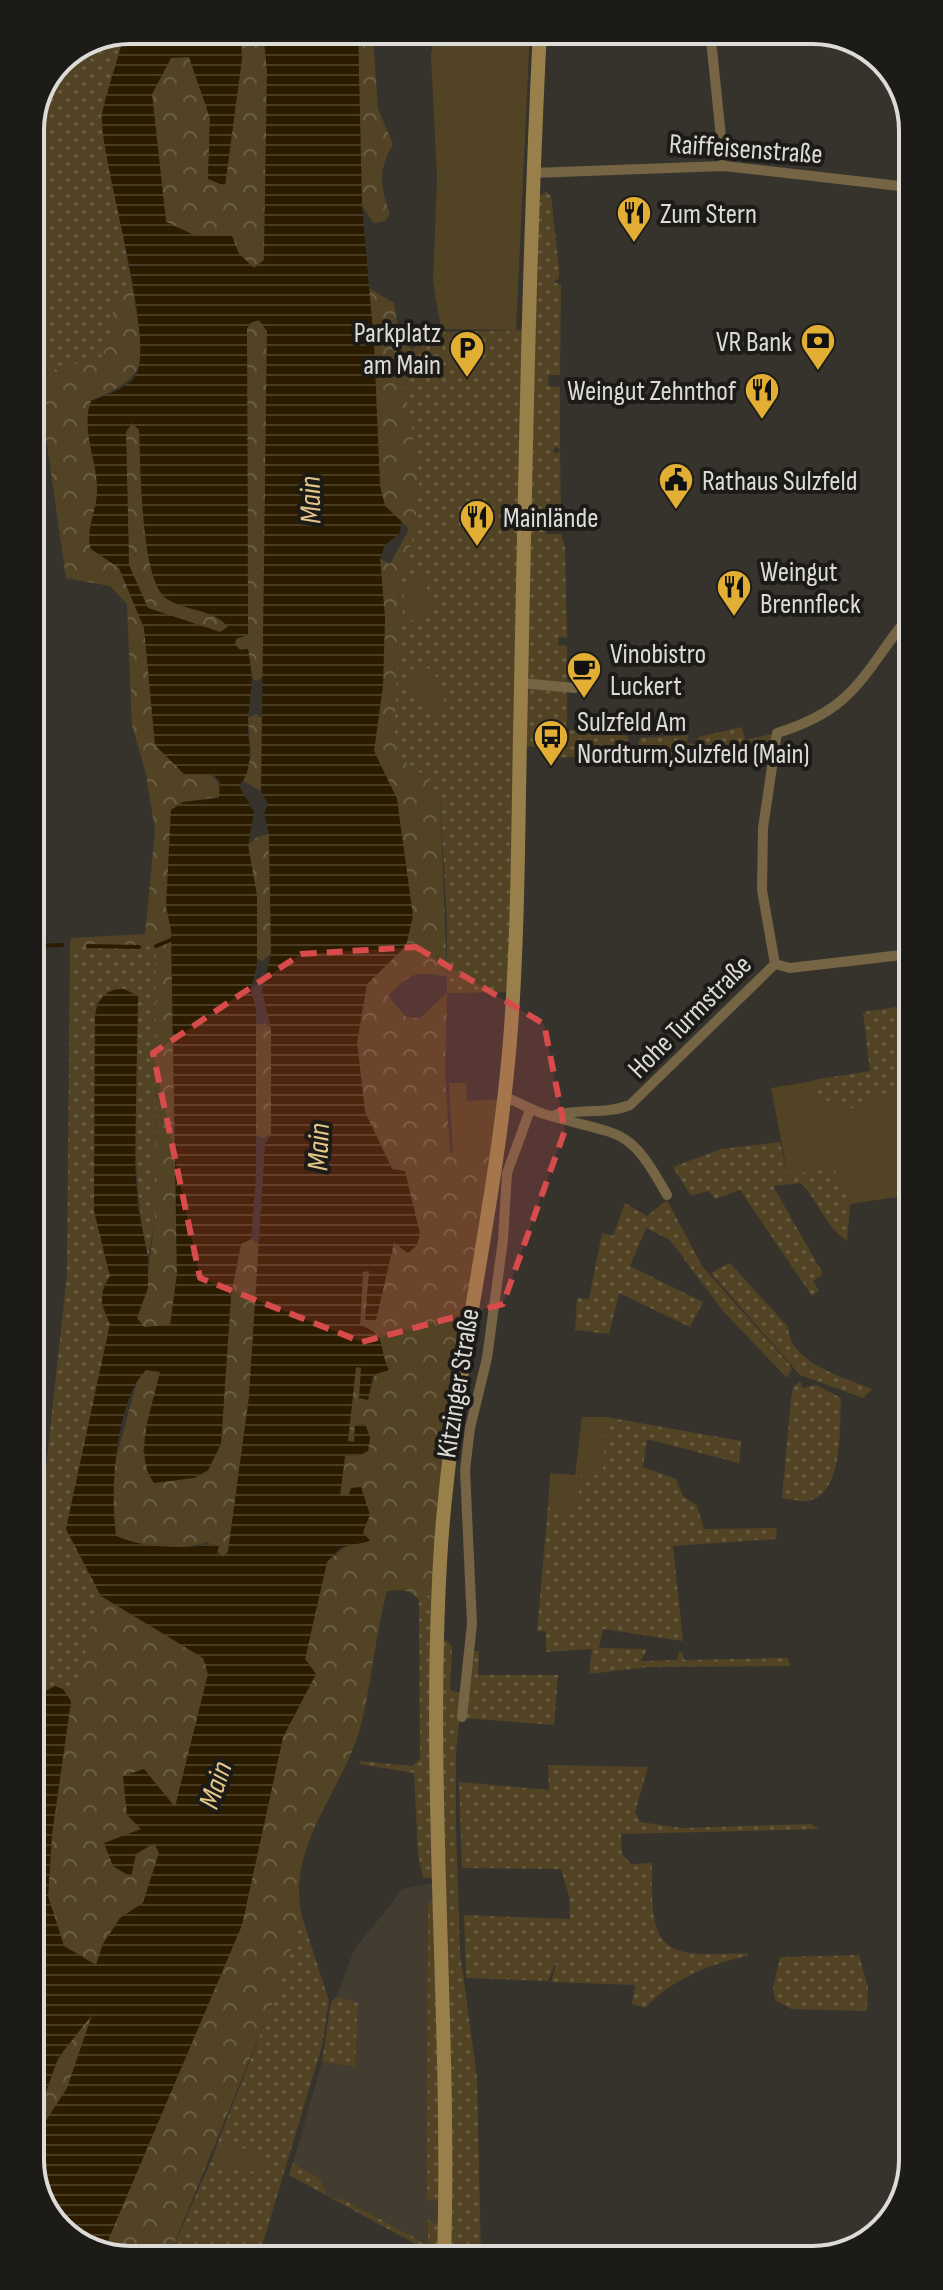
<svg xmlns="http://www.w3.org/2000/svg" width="943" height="2290" viewBox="0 0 943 2290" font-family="'Sofia Sans Condensed',sans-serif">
  <defs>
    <pattern id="grass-dots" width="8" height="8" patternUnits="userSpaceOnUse" patternTransform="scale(2)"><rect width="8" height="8" fill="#524325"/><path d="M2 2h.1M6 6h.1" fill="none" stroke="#6a5e44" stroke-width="1.8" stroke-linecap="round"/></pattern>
    <pattern id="forest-crowns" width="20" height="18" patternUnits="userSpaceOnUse" patternTransform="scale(2)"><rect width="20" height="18" fill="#524325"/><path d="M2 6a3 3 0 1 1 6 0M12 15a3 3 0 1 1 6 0" fill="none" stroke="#6a5e44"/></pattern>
    <pattern id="water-rules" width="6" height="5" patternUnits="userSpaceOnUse" patternTransform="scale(2)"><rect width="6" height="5" fill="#2b1c00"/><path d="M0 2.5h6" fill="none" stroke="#493c24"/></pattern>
  </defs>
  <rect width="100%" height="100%" fill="#36332d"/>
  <path fill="#433d31" d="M436 1882 427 2200H440L441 2225 429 2220 428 2244 344 2200 327 2196 301 2167 293 2163 322 2062 355 2067 358 2004 337 1997 354 1950 403 1889Z"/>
  <path fill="url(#grass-dots)" d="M125 32 101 117 133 290 113 302V328L102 357 37 374 31 331 30 123 59 59Z
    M547 192 551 196 559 269V278L554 282 561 285 560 375H549L548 386 560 387V450L556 446 553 450 555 454 560 451 561 518 546 519V534H561L565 548 567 638 559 637 558 645 567 646V728L562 734 568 735 570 730 628 736 627 744 638 746 640 738 688 735 687 743 696 744 698 737 742 727 745 740 777 733 773 745C734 753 696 762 655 761 621 760 589 755 555 758L544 747 520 746 513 992 447 993V920L440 798 427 778 401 759 394 739 400 586 415 527 419 476 404 381 406 364 414 348 430 332 531 330 534 198Z
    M70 946H156L155 1221 148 1257C129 1171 136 1084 138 996L115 989 97 1003 95 1016 94 1211 110 1276C97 1295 101 1304 110 1324L66 1529 101 1596 70 1709 71 1701 34 1759V1576L67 1275Z
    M910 1005V1097H870L857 1110 828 1101 819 1102 813 1080 870 1071 863 1012Z
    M780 1142 788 1176 833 1165 850 1204 847 1241C826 1227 819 1202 801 1183L773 1186 823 1274 813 1281 819 1291 812 1296 740 1190 715 1199 708 1191 691 1196 673 1167 721 1149Z
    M667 1200 702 1266 789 1364 792 1369 787 1378 723 1311 670 1240 646 1228 630 1266 703 1302 690 1327 619 1293 609 1334 575 1330 577 1298 589 1299 602 1233 613 1236 625 1203 647 1216Z
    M730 1263 788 1327C790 1364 844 1377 872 1389L863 1398 800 1375 711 1273Z
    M800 1381 803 1388 816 1385 841 1398C839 1426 845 1493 808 1501 801 1502 790 1499 782 1498L791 1400 793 1387Z
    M606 1417 741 1441 739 1463 647 1439 643 1467 676 1479 683 1496 697 1506 704 1529 777 1528 776 1539 673 1546 683 1641 603 1629 599 1648 647 1649 641 1661 677 1660 679 1652 683 1653 684 1660 788 1658 790 1666 648 1667 589 1674 592 1649 546 1652V1631H537L548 1507 575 1513 581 1473 602 1475Z
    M435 1592 434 1878H423L418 1854 414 1773 359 1764 360 1761 412 1766 420 1759 419 1600Z
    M446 1640 452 1647 450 1690 462 1693 456 1752V1829L460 1952 477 2078 481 2257 446 2258 441 1643Z
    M471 1651H479L478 1675H558L554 1725 463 1718Z
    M548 1765 648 1767 635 1812 640 1822 682 1828 811 1824 819 1829 621 1834 622 1854 631 1864 652 1863C650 1952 660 1958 748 1953V1956C708 1964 673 1979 645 2008L632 2004 635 1985 551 1982 558 1957 548 1981 466 1978 464 1915 570 1919 569 1896 561 1869 462 1868 459 1782 549 1790Z
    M434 1899 440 2200 427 2201 428 1917V1904Z
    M302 1917 329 2001 322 2046 258 2259H168L211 2161 259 2172 264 2154 218 2142 271 2007Z
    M859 1955 868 1988 867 2011 791 2009 775 2000 773 1988 780 1957Z
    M337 1997 358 2003 355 2067 322 2062 331 2002Z
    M293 2163 320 2179 327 2196 344 2200 425 2243H428V2220L441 2225V2258L289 2175Z"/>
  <path fill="url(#forest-crowns)" d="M240 30H263L267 71 264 260 254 268 239 254 232 236H196L166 222 152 94 171 58 189 57 210 118 208 179 242 59Z
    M358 30H376L373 37 378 109 393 144C378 169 380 187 390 214L385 221 374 223 362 206Z
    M369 288 394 303 399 335 413 351 404 381 419 476 415 527 400 586 394 739 401 759 427 778 440 798 447 977C415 970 410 973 388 996L406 1017 420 1018 447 993 445 1075 450 1153 493 1155 435 1592 419 1600C410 1588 401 1590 387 1591 375 1635 372 1681 361 1725 344 1790 285 1846 302 1917L271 2007 168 2259 123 2260 103 2252 242 1925 283 1737 316 1674 305 1659 327 1562 363 1532 348 1496H340L345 1456 360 1455 368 1451 370 1437 365 1424 355 1425 354 1443 348 1441 356 1366 361 1367 368 1400C373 1371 398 1338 360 1325L363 1272 369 1271 366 1319 375 1320 393 1170 365 1112 357 1042 367 984 406 946 397 799 374 751 383 685 385 617 380 559 390 564 409 529 385 506 380 486Z
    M133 290C141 355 160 372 91 401 80 431 99 463 97 494 96 512 85 531 91 549L119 568 144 628 156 745C177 756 226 769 219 797L183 802 171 810 167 906 171 930 177 1274 171 1325 144 1327 137 1318C149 1286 149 1255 155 1221L156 947 70 946 71 938 145 934 155 831 146 774 132 725 127 604 110 586 66 578 37 374 102 357 113 328V302Z
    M255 320 265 324 267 331 264 675 257 681 253 679 248 649H236L235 644 237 639 248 635 247 328Z
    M132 422 139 429C141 464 140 582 167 599 186 611 214 609 228 627L220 632 147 608 129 565 126 432Z
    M256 714 264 719 261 791 243 781 251 757 248 718Z
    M269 834 271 954 262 961 255 957 257 896 248 845 257 837Z
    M265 1023 271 1028V1135L262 1138 256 1135 254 1025Z
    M251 1239 260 1245 249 1397 228 1552 223 1557 208 1542C179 1551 144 1548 116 1536L111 1477 138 1378 145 1370 160 1371 143 1452 194 1478 208 1471 221 1444 231 1296 241 1244Z
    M101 1596 204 1658 208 1674 175 1808 144 1769 142 1829 136 1854 154 1843 159 1852 143 1903 120 1918 103 1944 96 1965 64 1946 48 1897 52 1834 70 1709Z
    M93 2013 67 2089 35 2138C35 2099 64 2039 93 2013Z"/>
  <path fill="#524325" d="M435 30H530L516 330 441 329 433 282 437 179 431 55Z
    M415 574C429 583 434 602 426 616L411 621 405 617 404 593 409 578Z
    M423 666C436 671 447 691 443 705L434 711 418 705 407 685 411 670Z
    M813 1081 819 1102 828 1101 856 1110 870 1097 898 1095 904 1196 850 1204 833 1165 788 1176 771 1088Z
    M449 1083H466L467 1101 502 1099 493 1155 453 1154Z
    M582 1417H606L602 1475 581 1474 576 1513 548 1507 550 1473 575 1475Z
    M218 2142 265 2154 258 2173 211 2161Z"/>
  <path fill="url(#water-rules)" fill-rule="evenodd" d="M130 30H240L242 59 225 186 208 179 210 118 189 57 171 58 152 94 166 222 196 236H232L239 254 254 268 264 260 267 71 263 30H358L362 206 374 343 380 486 385 506 402 522 399 534 385 545 380 559 385 617 383 685 374 751 397 799 413 916 406 946 367 984 357 1042 365 1112 392 1169 405 1171 420 1234 417 1245 408 1253 394 1243 376 1320H365L369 1271 363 1272 360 1325C388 1335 378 1347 389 1370L373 1375 368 1400 359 1398 361 1368 356 1367 348 1441 354 1442 355 1425 365 1424 370 1437 368 1451 360 1455 345 1456 340 1495 348 1496 351 1488 361 1487 370 1515 363 1532 370 1541 340 1548 327 1562 305 1659 316 1674 283 1737 242 1925 103 2252 69 2239 35 2192V2138L67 2088 92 2015 58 2058 35 2123 34 1760 46 1740 36 1704 38 1695 55 1686 63 1689 71 1701 52 1834 48 1896 64 1946 96 1965 103 1944 120 1918 143 1903 159 1853 154 1843 136 1854 131 1877 113 1866 104 1843 141 1829 127 1815 123 1776 144 1769 175 1807 208 1674 203 1658 101 1596 66 1529 110 1324C101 1304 98 1296 110 1276L94 1211 95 1016C98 999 105 989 124 989L138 996 135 1163 138 1209 148 1257V1288L137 1318 144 1327 170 1325 177 1274 171 930 166 906 171 810 183 802 219 798 220 782 214 775H185L155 745 144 628 119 568 91 549C85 531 96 512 97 494 99 463 80 431 91 401 105 395 124 390 134 378 159 350 102 167 102 120 101 105 121 52 125 32ZM259 320 267 331 261 791 268 804 264 813 269 834 271 954 262 991 271 1028V1135L265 1144 249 1397 228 1552 223 1557 217 1553 219 1546C206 1541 201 1547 188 1547 163 1547 139 1546 116 1536 110 1494 115 1401 146 1370L160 1372C153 1406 132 1453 154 1483L194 1478 208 1470 221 1443 231 1296 241 1244 251 1239 256 1177V1009L251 990 257 964V896L248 845 254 812 239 786C257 765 246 742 248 718 252 687 253 681 248 649L240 650 235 644 237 638 248 635 247 328 250 323ZM132 423 139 430C141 464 140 582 167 599 186 611 214 609 228 627L220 632 148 608 129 565 126 432Z"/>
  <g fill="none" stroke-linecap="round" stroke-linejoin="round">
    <path stroke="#2b1c00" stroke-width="4" d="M32 946 62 945
      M88 946 139 947
      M156 946 171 940"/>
    <path stroke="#756545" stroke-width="10" d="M710 30 724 166
      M532 173 724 166 908 187
      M541 527 546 526
      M521 683 575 688
      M775 964 762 890 763 828 777 733C856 709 862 674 909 616
      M775 964 790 968 910 954
      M505 1097C521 1103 534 1112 551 1116 623 1137 628 1125 667 1195
      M551 1116C577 1108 605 1115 630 1105L775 964
      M462 1717 472 1624 465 1470 470 1428 487 1358 503 1240 507 1173 530 1110"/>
    <path stroke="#99804b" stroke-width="14" d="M444 2258C451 2026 427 1794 440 1562 450 1382 498 1207 511 1028 518 931 518 834 520 737 525 501 528 265 540 30"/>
  </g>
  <path fill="#d74c4b" fill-opacity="0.2" stroke="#d74c4b" stroke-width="6" stroke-dasharray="16 10" stroke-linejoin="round" d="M416 947 544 1024 565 1130 503 1304 362 1342 200 1278 153 1053 301 954Z"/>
  <defs>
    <symbol id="restaurant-pin" viewBox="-11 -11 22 30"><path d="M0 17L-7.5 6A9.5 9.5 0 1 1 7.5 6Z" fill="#e2af34" stroke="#1c1b18"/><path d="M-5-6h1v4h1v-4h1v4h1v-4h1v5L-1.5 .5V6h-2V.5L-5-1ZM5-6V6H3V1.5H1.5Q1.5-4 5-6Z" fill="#111"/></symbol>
    <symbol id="bank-pin" viewBox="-11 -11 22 30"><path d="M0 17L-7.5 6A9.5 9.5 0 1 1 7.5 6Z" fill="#e2af34" stroke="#1c1b18"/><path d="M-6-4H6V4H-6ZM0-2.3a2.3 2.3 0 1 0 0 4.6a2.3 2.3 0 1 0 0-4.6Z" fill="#111"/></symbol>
    <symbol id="parking-pin" viewBox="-11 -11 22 30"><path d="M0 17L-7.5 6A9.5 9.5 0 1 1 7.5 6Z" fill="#e2af34" stroke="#1c1b18"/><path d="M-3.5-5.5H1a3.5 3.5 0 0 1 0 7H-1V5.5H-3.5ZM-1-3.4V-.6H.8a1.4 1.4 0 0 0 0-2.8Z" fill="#111"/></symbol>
    <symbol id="civic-pin" viewBox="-11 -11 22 30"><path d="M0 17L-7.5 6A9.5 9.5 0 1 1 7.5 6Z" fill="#e2af34" stroke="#1c1b18"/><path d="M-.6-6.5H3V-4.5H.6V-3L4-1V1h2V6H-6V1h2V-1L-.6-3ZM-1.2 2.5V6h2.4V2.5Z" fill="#111"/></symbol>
    <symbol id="cafe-pin" viewBox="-11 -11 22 30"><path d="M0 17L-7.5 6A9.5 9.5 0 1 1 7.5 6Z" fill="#e2af34" stroke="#1c1b18"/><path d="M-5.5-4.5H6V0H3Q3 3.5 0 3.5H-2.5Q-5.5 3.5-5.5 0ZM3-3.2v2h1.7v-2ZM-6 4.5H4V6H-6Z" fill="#111"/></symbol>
    <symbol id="bus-pin" viewBox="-11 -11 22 30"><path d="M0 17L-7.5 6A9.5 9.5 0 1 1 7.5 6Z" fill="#e2af34" stroke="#1c1b18"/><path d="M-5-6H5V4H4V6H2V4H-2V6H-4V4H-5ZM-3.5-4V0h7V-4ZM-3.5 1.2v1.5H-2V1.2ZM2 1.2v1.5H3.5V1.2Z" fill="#111"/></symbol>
  </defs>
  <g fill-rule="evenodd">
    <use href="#restaurant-pin" x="614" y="193" width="40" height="54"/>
    <use href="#bank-pin" x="798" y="321" width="40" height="54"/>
    <use href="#parking-pin" x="447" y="328" width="40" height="54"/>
    <use href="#restaurant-pin" x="742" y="370" width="40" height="54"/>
    <use href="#civic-pin" x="656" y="460" width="40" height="54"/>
    <use href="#restaurant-pin" x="457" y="497" width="40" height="54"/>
    <use href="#restaurant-pin" x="714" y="567" width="40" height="54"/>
    <use href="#cafe-pin" x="564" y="649" width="40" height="54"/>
    <use href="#bus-pin" x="531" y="717" width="40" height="54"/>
  </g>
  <g text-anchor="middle" stroke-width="8" stroke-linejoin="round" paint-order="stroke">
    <g font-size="28" fill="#dddbd7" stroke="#1c1b18">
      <text transform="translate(746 148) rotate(4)" y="10">Raiffeisenstraße</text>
      <text transform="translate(689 1016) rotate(-45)" y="10">Hohe Turmstraße</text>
      <text transform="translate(457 1383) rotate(-81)" y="10">Kitzinger Straße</text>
    </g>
    <g font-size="28" fill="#dddbd7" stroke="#1c1b18" text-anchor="start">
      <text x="660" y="223">Zum Stern</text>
      <text x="441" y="342" text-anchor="end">Parkplatz<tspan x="441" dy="32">am Main</tspan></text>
      <text x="792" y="351" text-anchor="end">VR Bank</text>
      <text x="736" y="400" text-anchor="end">Weingut Zehnthof</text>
      <text x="702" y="490">Rathaus Sulzfeld</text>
      <text x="503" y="527">Mainlände</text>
      <text x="760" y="581">Weingut<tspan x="760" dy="32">Brennfleck</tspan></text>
      <text x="610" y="663">Vinobistro<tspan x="610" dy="32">Luckert</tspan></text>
      <text x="577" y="731">Sulzfeld Am<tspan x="577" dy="32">Nordturm,Sulzfeld (Main)</tspan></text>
    </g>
    <g font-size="30" font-style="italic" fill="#e4c68a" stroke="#1c1b18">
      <text transform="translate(310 500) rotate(-91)" y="10">Main</text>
      <text transform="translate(318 1147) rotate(-88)" y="10">Main</text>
      <text transform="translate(215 1785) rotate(-71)" y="10">Main</text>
    </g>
  </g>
  <path d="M0 0H943V2290H0ZM130 44H813A86 86 0 0 1 899 130V2160A86 86 0 0 1 813 2246H130A86 86 0 0 1 44 2160V130A86 86 0 0 1 130 44Z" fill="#1c1b18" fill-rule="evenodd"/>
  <path fill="none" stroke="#dddbd7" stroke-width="4" d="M130 44H813A86 86 0 0 1 899 130V2160A86 86 0 0 1 813 2246H130A86 86 0 0 1 44 2160V130A86 86 0 0 1 130 44Z"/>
</svg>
